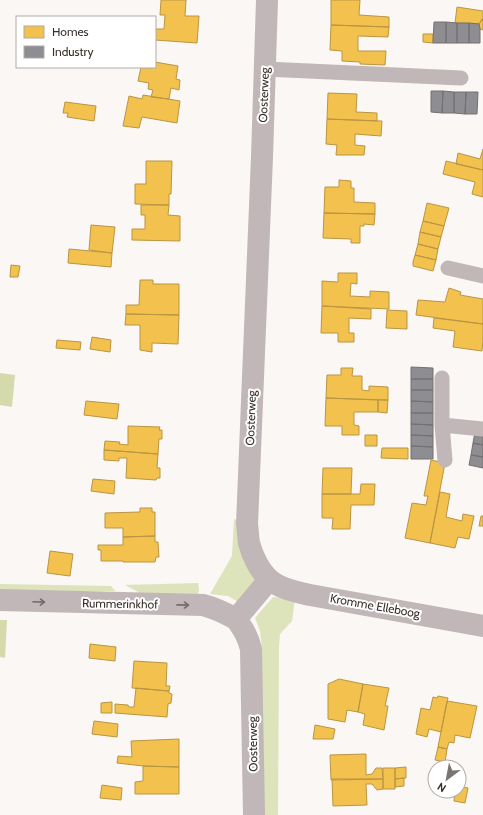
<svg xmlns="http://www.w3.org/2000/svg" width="483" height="815" viewBox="0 0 483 815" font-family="Cabin,sans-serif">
  <rect width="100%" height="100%" fill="#faf7f4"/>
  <path fill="#dde3ba" d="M234 519 239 521 262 578 240 603 228 596 210 594 232 556Z
    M198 583 199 590 198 596 142 594 125 585Z
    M0 584 111 586 115 591H0Z
    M273 597 295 599 292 621 280 634 279 646 278 815H262V648L260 631 255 618Z"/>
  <path fill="#d4daab" d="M0 373 15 375 12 407 0 405Z
    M0 620H7L5 658 0 657Z"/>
  <path fill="#f2c14e" stroke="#ba9542" d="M161 0H186L185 16H199L197 43 155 40V29H164L165 15H160Z
    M331 0H360L359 15 389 17V27L331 25Z
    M457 7 483 11V18L479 24 455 23Z
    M482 19 483 20V30L480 29 479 24Z
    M331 25 389 27 388 37 358 36V51H386L385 65 360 64V62L342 61V51L330 50Z
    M423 34H433V43L423 42Z
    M155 62 178 66 176 79 180 80 179 90 171 88 169 99 151 97 153 90 148 89 149 83 138 81 141 67H155Z
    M328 93 357 94 356 112 377 113V121L327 119Z
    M143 95 180 101 177 123 142 117 139 128 123 126 129 96 142 99Z
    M65 102 96 106 94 121 67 117 68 113H63Z
    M327 119 382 121 381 136 355 134V145L365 146 364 155H336L337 145 326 144Z
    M483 149V170L456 164 458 153 480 159Z
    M146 161H172L171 194H169V205L135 204V184H146Z
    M446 161 483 170V197L472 194 475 182 443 174Z
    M339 180 351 181V188H354V202L375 203V214L324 213 325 187H339Z
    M427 203 449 208 444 226 423 221Z
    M141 205H169L168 215 180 216V241L132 240V229H145V215H141Z
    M324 213 375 214 374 225 364 224V226H360V243H351V239L323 238Z
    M423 221 444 226 441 237 420 232Z
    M91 225 115 227 112 253 89 250Z
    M420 232 441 237 438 249 418 244Z
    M418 244 438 249 436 260 415 255Z
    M69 249 112 253 111 267 68 263Z
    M415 255 436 260 433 271 413 266V262Z
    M11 265 20 266 18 277H10Z
    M338 273H357V284L351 283 350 296 370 297V291L389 292V309L322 306V281L338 282Z
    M140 280H153V284H179V315L126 314V305H139Z
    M449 288 461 292 460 295 483 299V324L416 315 418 300 445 302Z
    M322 306 371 309V319L349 318V333H354V342H338V333H321Z
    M387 310 407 311V329L386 328Z
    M126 314 179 315 178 344 152 343V352L140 350V325H125Z
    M434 318 483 324V341L482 351 453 347 455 331 433 328Z
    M92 337 111 340 110 352 90 349Z
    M57 340 81 342 80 350 56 348Z
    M341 368H353L352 376H362V390L369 391V386L388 387V400L326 398 327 375H341Z
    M326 398 378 400V412H354V425L359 426V435H342V426H325Z
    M378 400H388L387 413 378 412Z
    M86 401 119 404 117 419 84 415Z
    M128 426 160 427 159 430H162V439H159L158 454 104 450 105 441 120 442 119 444 128 445Z
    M365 435H377V446H365Z
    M382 448H408V459L381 458Z
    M104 450 158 454 157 468H160V478H157L156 480 126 478 127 458H119V461L104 460Z
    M431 460 445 463 430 543 405 538 412 503 426 505 428 496H424Z
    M323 468H352L351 494H322Z
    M93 479 115 481 114 494 91 491Z
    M361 484H375L374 505H351L350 529H332L333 518H322V494H360Z
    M440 492 450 494 446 517 462 521 463 514 474 516 469 539 458 537 455 548 430 543Z
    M140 508H152V512H155V536L123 537V528H105V513L140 512Z
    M481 516H483V526H479Z
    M155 536V542H158L159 557H156L155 562H123V561H101V550H98V545H123V537Z
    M50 551 73 554 70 576 47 573Z
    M90 644 116 647 115 661 89 658Z
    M134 661 167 663 166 686H170L169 691 132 688Z
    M339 679 363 684 358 712 347 710 345 722 328 719V684Z
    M363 684 389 688 385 706H388L384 730 363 725 365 714 358 712Z
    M136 688 169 691V693L172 694 171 703 168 704 167 717 115 713V704L128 705 129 707H134Z
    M438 696 448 698 441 732 429 729 427 737 416 734 421 708 430 710 433 697 437 698Z
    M447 701 477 706 470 738 455 735 454 743 449 742 447 749 438 747Z
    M112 702V713H101V703Z
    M94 721 118 724 117 737 92 734Z
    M315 725 335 729 333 739H313Z
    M179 739V767L143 766 117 763 118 756 132 757 131 741Z
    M438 747 447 749 445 762 435 760Z
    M366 754V775L372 774 376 768H382L383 779 331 780 330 755Z
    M143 766 179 767V794H135V782L143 781Z
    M406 767V778L395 779V768Z
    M383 768H395V789H383Z
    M404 778V786L395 787V779Z
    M332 779H383V789L377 790 372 784H366L367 805 333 806Z
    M102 785 122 788 121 800 100 798Z
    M459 786 468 788 465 803 454 801 455 791H459Z"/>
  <path fill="#8d8d92" stroke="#747072" d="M434 22H446V43H433Z
    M446 22 457 23V43H446Z
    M457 23H469V43H457Z
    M469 23 479 24 480 29V43H469Z
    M431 91H443L442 113 431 112Z
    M443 91 454 92V113H442Z
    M454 92H466L465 114 454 113Z
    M466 92H478L477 114H465Z
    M411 367 433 368V379H411Z
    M411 379H433V390H411Z
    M411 390H433V402L411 401Z
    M411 401 433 402V413H411Z
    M411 413H433V425L411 424Z
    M411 424 433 425V436L411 435Z
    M475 432 483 433V445L473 443Z
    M411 435 433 436V447L411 446Z
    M473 443 483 445V457L471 455Z
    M411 446 433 447V459H411Z
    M471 455 483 457V468L469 465Z"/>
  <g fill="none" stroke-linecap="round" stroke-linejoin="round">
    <path stroke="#c1b6b8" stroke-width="15" d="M265 69 461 78
      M448 268 483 276
      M442 378V425L445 460
      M442 425 483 429"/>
    <path stroke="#c1b6b8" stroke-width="22" d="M267 0 262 157 247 524C248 530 248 537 249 543 252 555 260 572 270 580 281 589 297 592 310 595L483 626
      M0 600 203 605C215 608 225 613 236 619
      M254 815 251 649C248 637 244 630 236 619L269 580"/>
  </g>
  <defs><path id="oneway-shaft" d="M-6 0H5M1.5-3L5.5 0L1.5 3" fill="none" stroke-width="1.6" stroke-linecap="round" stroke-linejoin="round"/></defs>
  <g stroke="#766b68">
    <use href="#oneway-shaft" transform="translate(39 602) rotate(2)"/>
    <use href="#oneway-shaft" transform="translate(183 605) rotate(1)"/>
  </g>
  <g text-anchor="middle" stroke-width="4" stroke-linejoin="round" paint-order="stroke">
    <g font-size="12" fill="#382e27" stroke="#fff">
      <text transform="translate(264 95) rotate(-88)" y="4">Oosterweg</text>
      <text transform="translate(251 418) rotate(-88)" y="4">Oosterweg</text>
      <text transform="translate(120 604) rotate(1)" y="4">Rummerinkhof</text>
      <text transform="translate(375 606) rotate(10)" y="4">Kromme Elleboog</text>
      <text transform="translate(253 744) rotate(-91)" y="4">Oosterweg</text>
    </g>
  </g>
  <rect x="16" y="16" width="140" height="52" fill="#ffffff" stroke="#afaba9"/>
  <rect x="24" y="26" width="20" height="12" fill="#f2c14e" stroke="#afaba9"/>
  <text x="52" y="36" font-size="12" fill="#382e27">Homes</text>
  <rect x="24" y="46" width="20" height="12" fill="#8d8d92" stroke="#afaba9"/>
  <text x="52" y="56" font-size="12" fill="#382e27">Industry</text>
  <g transform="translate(447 779) rotate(212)"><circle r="19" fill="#ffffff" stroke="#afaba9"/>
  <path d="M0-3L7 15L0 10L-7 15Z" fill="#7c746f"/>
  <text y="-6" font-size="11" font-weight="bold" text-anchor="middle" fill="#382e27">N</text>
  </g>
</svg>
